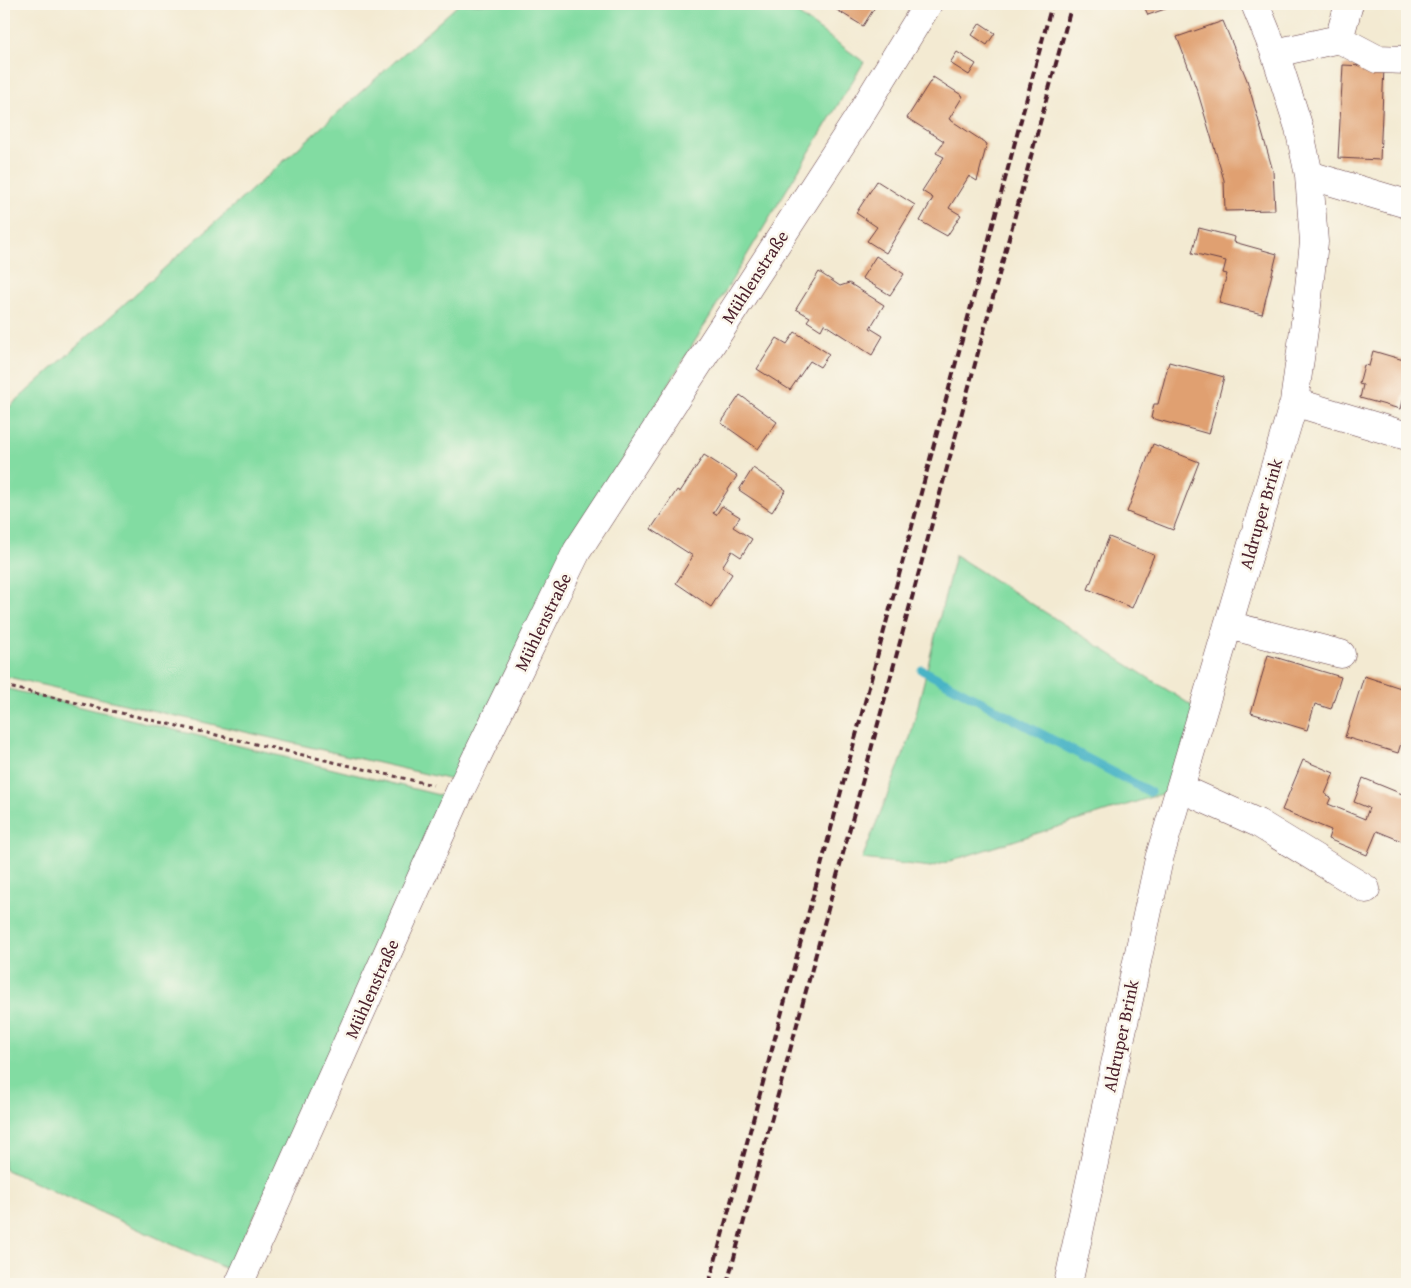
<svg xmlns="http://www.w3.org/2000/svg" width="1411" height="1288" viewBox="0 0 1411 1288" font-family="'Gentium Book Plus',serif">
  <rect width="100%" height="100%" fill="#fbf7ec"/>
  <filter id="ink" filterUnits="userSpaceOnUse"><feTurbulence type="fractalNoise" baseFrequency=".02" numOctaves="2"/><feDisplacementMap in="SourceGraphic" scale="10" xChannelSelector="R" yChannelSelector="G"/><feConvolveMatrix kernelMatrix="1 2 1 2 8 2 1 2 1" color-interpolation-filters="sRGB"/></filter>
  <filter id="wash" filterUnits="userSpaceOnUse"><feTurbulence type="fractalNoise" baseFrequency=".0096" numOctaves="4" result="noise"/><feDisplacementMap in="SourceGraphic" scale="20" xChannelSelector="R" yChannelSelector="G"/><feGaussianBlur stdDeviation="1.12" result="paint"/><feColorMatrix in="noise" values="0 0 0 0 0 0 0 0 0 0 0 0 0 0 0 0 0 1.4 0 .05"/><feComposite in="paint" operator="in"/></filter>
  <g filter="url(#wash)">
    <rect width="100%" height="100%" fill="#f3ead2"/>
    <path fill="#82dca2" stroke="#667e66" d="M459 4H784L864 62 569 549 452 780 4 676V418L6 410Z
      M955 555 1202 712 1180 788 931 867 862 859 910 738Z
      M4 688 451 798 229 1270 4 1169Z"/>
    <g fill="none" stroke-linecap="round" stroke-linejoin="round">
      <path stroke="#49b4c6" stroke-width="9" d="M922 670 1150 792"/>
    </g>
    <g id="blocks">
      <path fill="#e0a071" d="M827 4H875L873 6 875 7 863 26Z
        M1143 4H1179L1148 15Z
        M1223 21 1247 80 1273 171 1275 210 1225 211 1224 180 1198 93 1177 37Z
        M980 23 995 33 987 45 972 35Z
        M957 52 976 64 969 75 950 63Z
        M1343 65 1384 67 1380 160 1338 158Z
        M933 77 963 96 949 119 987 144 977 181 969 176 949 208 961 215 947 236 920 221 933 198 922 191 944 157 936 153 944 141 907 118Z
        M877 181 915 205 886 253 867 241 877 227 856 213Z
        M1199 228 1235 237 1234 242 1277 254 1262 314 1219 303 1227 274 1223 273 1226 261 1192 253Z
        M876 256 904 274 890 295 862 278Z
        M819 272 840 286 849 283 884 305 870 328 883 336 872 355 824 324 821 330 807 321 810 317 796 309Z
        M795 332 829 354 820 367 810 361 790 390 757 369 777 338 787 344Z
        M1373 351 1407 361V382L1400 409 1360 398 1363 385 1359 384 1364 365 1369 366Z
        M1169 362 1224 377 1209 434 1151 418 1154 404H1158Z
        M740 395 777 422 758 449 721 423Z
        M1153 444 1199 462 1173 530 1127 512Z
        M704 455 737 476 713 513 716 515 722 506 740 517 733 527 752 539 741 557 732 551 722 567 732 574 711 607 676 583 693 556 651 529 677 490 680 492Z
        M753 468 786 490 772 512 739 490Z
        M1109 537 1154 555 1132 608 1088 589Z
        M1268 655 1341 677 1331 709 1315 704 1307 730 1251 713Z
        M1364 676 1407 690V724L1398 753 1345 737Z
        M1303 760 1334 773 1325 794 1331 797 1328 804 1365 819 1369 808 1354 802 1363 778 1407 796V834L1404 842 1377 831 1367 855 1328 839 1331 830 1282 810Z"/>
    </g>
  </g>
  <g filter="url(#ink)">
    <use href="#blocks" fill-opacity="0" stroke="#633d44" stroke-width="1"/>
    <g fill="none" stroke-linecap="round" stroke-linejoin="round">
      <defs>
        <path id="minor" d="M1339 39 1377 59 1407 60
          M1275 53 1339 39 1349 4
          M1309 175 1407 204
          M1294 402 1407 436
          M1228 625 1341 654
          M1180 788 1258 823 1366 889
          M239 1284 460 791 577 551 855 123 928 4
          M1068 1284 1159 859 1294 402 1306 315 1314 242 1309 175 1299 128 1275 53 1255 4"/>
      </defs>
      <use href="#minor" stroke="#633d44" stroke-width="29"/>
      <path stroke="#633d44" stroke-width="3" stroke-dasharray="4 4" stroke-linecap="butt" d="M4 686 433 785"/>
      <use href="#minor" stroke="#fff" stroke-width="28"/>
      <path stroke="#4a1f2b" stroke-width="4" stroke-dasharray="8 4" stroke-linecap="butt" d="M709 1284 1052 4
        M727 1284 1072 4"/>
    </g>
  </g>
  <g text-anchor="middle" stroke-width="5" stroke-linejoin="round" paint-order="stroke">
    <g font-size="18" fill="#4a1f2b" stroke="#fbf7ec">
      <text transform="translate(755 277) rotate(-57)" y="6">Mühlenstraße</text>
      <text transform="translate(1261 514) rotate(-74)" y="6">Aldruper Brink</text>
      <text transform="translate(543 622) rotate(-64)" y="6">Mühlenstraße</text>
      <text transform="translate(372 989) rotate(-66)" y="6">Mühlenstraße</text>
      <text transform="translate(1121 1036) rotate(-78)" y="6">Aldruper Brink</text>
    </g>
  </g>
  <rect width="1411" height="1288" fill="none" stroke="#fbf7ec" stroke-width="20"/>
</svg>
